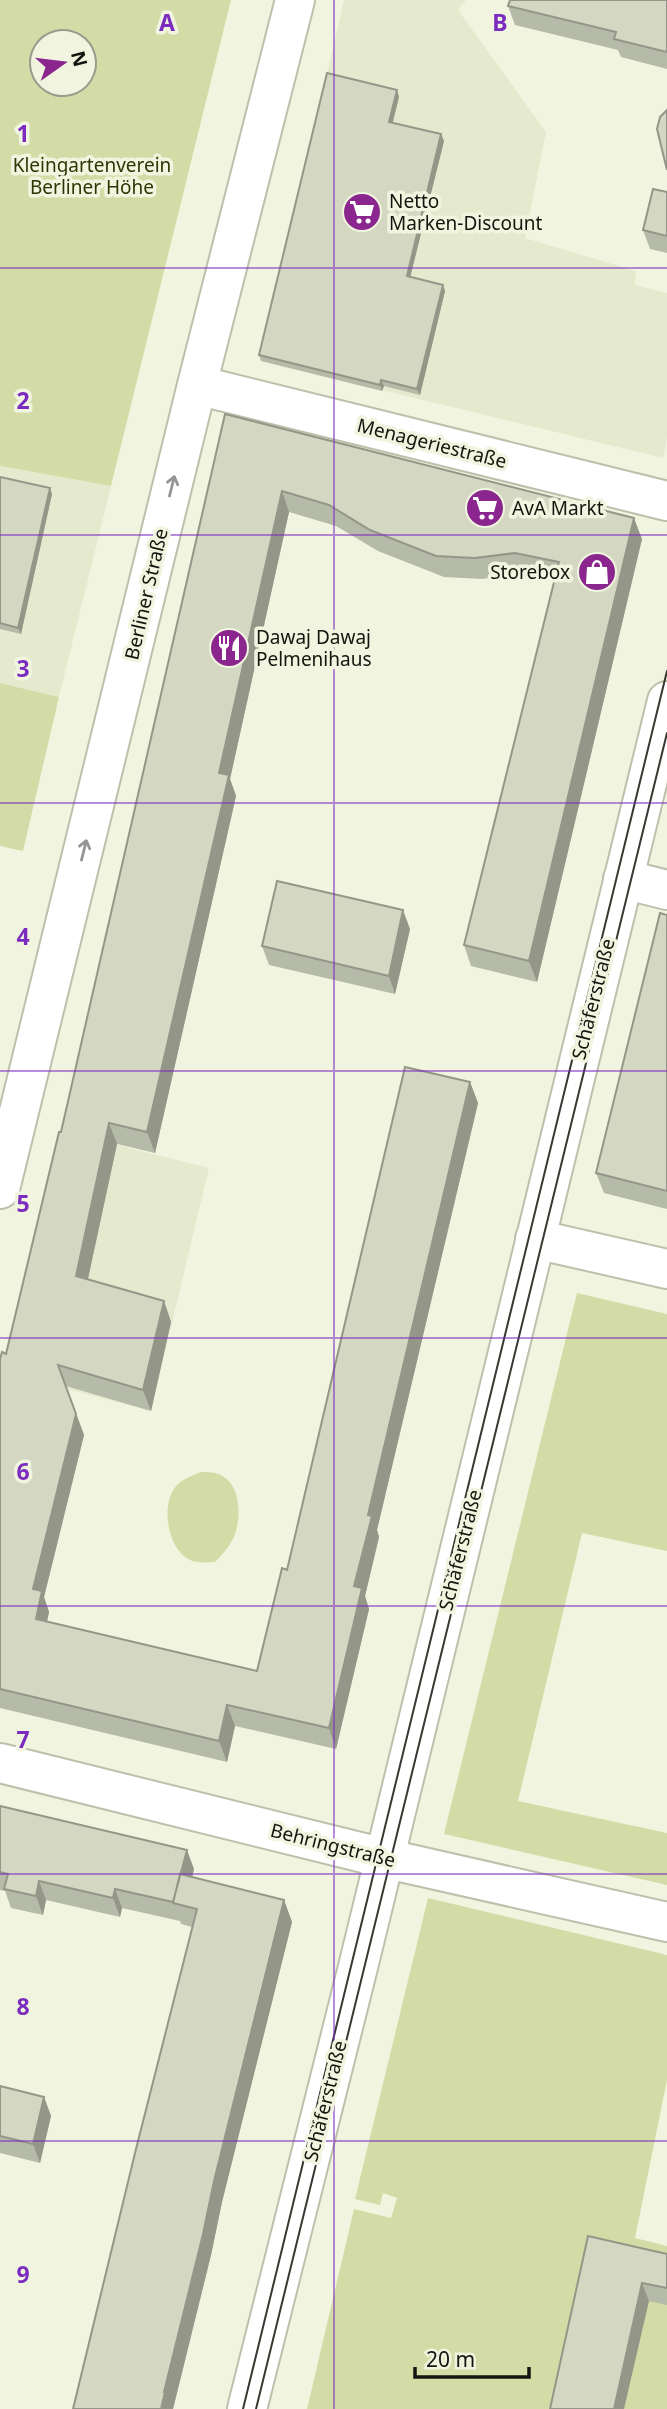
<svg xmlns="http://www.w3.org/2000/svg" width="667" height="2409" viewBox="0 0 667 2409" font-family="'Noto Sans',sans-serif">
  <rect width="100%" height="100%" fill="#f1f5e0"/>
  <path fill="#e5eace" d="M344 0H466L458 10 546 132 525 238 636 271 635 285 667 293V438L663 458 261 361Z
    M0 466 111 486 59 697 0 683Z
    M73 1134 209 1168 151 1411 14 1375Z"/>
  <path fill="#d3dca7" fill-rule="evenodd" d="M0 0H231L111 486 0 466ZM42 42H84V84H42Z
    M0 683 59 697 23 851 0 846Z
    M577 1293 667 1314V1551L582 1533 518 1801 667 1833V1885L444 1834Z
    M201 1472C206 1472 213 1472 218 1474 242 1482 242 1520 233 1539 228 1548 222 1555 215 1562 206 1562 197 1564 188 1559 167 1547 160 1503 177 1485 183 1479 194 1475 201 1472Z
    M428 1898 667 1955V2080L635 2238 667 2246V2409H307L354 2209 391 2218 397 2198 383 2193 380 2205 355 2199Z"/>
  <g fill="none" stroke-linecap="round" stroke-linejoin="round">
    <defs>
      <path id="street" d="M197 385 667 501
        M623 879 667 890
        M0 1189 197 385 295 0
        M535 1239 667 1269
        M0 1763 392 1860 667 1922"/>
      <path id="secondary" d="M247 2409 358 1967 667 701"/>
    </defs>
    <use href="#street" stroke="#bdc1ac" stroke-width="42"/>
    <use href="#secondary" stroke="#bdc1ac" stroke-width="42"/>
    <use href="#street" stroke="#fff" stroke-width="38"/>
    <use href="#secondary" stroke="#fff" stroke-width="38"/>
    <path stroke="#383930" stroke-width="2" d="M243 2409 667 671
      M256 2409 667 733"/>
  </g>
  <path fill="#b6baa8" d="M667 0V69L621 57 618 50 515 25 508 6Z
    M399 97 393 123 441 134 444 141 410 277 443 285 445 291 420 395 384 386 382 391 261 361 259 355Z
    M667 192V253L650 249 643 230Z
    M225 414 642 539 537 982 471 966 464 945 554 581 523 574 482 579 444 577 378 551 336 526 289 512 230 779 236 796 155 1153 117 1144 88 1279 164 1301 171 1322 151 1411 66 1386 84 1435 44 1597 49 1612 47 1622 257 1671 287 1570 470 1082 478 1103 377 1530 379 1537 365 1596 369 1609 336 1749 235 1726 227 1762 0 1708V1359L6 1354 61 1132Z
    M0 477 52 494 21 634 0 629Z
    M667 915V1209L604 1193 596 1173Z
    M410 929 395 994 269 965 262 946Z
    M0 1806 194 1869 192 1877 284 1900 292 1922 222 2202 211 2255 173 2409H73L192 1927 181 1924 180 1921 122 1908 120 1917 46 1900 43 1915 11 1908 5 1891 0 1890Z
    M0 2086 44 2097 51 2116 40 2163 0 2153Z
    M588 2236 667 2254V2305L649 2301Z"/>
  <path fill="#949788" d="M397 90 399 97 391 128 389 122Z
    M441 134 444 141 409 282 407 276Z
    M443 285 445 291 420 395 417 389Z
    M381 380 384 386 382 391 380 385Z
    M50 488 52 494 21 634 18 628Z
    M282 491 289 512 230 779 236 796 155 1153 147 1132 219 773Z
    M634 518 642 539 537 982 529 961Z
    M403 910 410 929 395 994 389 976Z
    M470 1082 478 1103 377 1530 379 1537 365 1596 369 1609 336 1749 329 1728 368 1515Z
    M109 1123 117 1144 84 1297 76 1276Z
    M164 1301 171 1322 151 1411 143 1390Z
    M58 1365 84 1435 44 1597 49 1612 43 1640 36 1619 33 1589Z
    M227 1705 235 1726 227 1762 219 1741Z
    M187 1850 194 1869 185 1906 174 1903Z
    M39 1881 46 1900 43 1915 36 1896Z
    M115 1889 122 1908 120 1917 113 1898Z
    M284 1900 292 1922 222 2202 211 2255 173 2409H161L164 2392 214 2181Z
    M44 2097 51 2116 40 2163 33 2144Z
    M642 2283 649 2301 624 2409H614Z"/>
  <path fill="#d4d8c3" stroke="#949788" stroke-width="2" d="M510 0H667V52L614 39 616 32 508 6Z
    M327 73 397 90 389 122 441 134 407 276 443 285 417 389 381 380 380 385 259 355Z
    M667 110V170L657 129 660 117Z
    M653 189 667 192V236L643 230Z
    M225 414 634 518 529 961 464 945 559 562 515 553 475 558 436 556 370 530 329 505 282 491 219 773 229 775 147 1132 109 1123 76 1276 164 1301 143 1390 58 1365 76 1414 33 1589 42 1591 36 1619 257 1671 282 1568 287 1570 405 1067 470 1082 368 1515 372 1516 354 1586 362 1588 329 1728 227 1705 219 1741 0 1689V1359L2 1352 6 1354 59 1132H61Z
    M0 477 50 488 18 628 0 623Z
    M277 881 403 910 389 976 262 946Z
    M660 913 667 915V1191L596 1173Z
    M0 1806 187 1850 173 1902 115 1889 113 1898 39 1881 36 1896 4 1889 8 1874 0 1872Z
    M180 1874 284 1900 214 2181 203 2234 164 2392H165L161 2409H73L136 2149 197 1909 173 1903Z
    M0 2086 44 2097 33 2144 0 2136Z
    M588 2236 667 2254V2288L642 2283 614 2409H550Z"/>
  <defs><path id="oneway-shaft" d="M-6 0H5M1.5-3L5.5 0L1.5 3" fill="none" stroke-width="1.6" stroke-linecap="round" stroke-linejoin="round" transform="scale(1.75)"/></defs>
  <g stroke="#959693">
    <use href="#oneway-shaft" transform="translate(172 486) rotate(-76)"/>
    <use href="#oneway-shaft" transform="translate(84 850) rotate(-76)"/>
  </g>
  <path fill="none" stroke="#7b2cbf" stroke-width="2" stroke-opacity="0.55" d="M334 0V2409M0 268H667M0 535H667M0 803H667M0 1071H667M0 1338H667M0 1606H667M0 1874H667M0 2141H667"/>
  <defs>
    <symbol id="supermarket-disc" viewBox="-11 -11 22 22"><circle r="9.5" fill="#8a268e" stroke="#f1f5e0"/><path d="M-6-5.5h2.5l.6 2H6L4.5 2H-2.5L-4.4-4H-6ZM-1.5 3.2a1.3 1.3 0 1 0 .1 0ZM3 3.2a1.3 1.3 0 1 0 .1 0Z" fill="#fff"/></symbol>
    <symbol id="shop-disc" viewBox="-11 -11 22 22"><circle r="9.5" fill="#8a268e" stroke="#f1f5e0"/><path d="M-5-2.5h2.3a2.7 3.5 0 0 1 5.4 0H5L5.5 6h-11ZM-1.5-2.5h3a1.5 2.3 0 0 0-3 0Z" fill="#fff"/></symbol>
    <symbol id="restaurant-disc" viewBox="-11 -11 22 22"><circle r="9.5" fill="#8a268e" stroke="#f1f5e0"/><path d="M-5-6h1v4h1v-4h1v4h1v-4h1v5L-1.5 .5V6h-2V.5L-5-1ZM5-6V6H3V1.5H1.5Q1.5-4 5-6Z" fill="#fff"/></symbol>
  </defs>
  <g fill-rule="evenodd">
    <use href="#supermarket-disc" x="340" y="190" width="44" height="44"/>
    <use href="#supermarket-disc" x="463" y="486" width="44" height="44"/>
    <use href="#shop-disc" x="575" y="550" width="44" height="44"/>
    <use href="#restaurant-disc" x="207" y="626" width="44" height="44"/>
  </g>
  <g text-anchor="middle" stroke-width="7" stroke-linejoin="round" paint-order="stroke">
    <g font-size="19" fill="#303505" stroke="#f1f5e0">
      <text x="92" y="172">Kleingartenverein<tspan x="92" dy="22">Berliner Höhe</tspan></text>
    </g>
    <g font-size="19" fill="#14150e" stroke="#f1f5e0" text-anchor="start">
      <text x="389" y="208">Netto<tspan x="389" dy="22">Marken-Discount</tspan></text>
      <text x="512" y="515">AvA Markt</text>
      <text x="570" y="579" text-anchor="end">Storebox</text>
      <text x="256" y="644">Dawaj Dawaj<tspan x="256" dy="22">Pelmenihaus</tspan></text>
    </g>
    <g font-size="19" fill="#14150e" stroke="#f1f5e0">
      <text transform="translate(432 443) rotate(14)" y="7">Menageriestraße</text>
      <text transform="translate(146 594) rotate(-77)" y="7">Berliner Straße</text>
      <text transform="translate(593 999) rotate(-76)" y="7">Schäferstraße</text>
      <text transform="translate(460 1550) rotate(-76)" y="7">Schäferstraße</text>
      <text transform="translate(333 1845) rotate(14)" y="7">Behringstraße</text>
      <text transform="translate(325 2101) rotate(-76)" y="7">Schäferstraße</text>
    </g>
  </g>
  <g font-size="23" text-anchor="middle" font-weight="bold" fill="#7b2cbf" stroke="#f1f5e0" stroke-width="7" stroke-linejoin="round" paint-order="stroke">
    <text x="167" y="31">A</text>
    <text x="500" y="31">B</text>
    <text x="23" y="142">1</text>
    <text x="23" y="409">2</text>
    <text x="23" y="677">3</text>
    <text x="23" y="945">4</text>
    <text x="23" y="1212">5</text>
    <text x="23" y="1480">6</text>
    <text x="23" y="1748">7</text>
    <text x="23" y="2015">8</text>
    <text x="23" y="2283">9</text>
  </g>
  <g transform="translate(63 63) rotate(76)"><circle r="33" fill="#f1f5e0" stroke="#999b8c" stroke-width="2"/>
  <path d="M0-5L12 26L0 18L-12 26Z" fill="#8a268e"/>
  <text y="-10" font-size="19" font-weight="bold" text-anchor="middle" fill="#14150e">N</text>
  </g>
  <path d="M415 2367v10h114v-10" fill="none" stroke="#14150e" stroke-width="3.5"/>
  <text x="426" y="2367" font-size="21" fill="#14150e" stroke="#f1f5e0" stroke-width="5" paint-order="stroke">20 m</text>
</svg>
